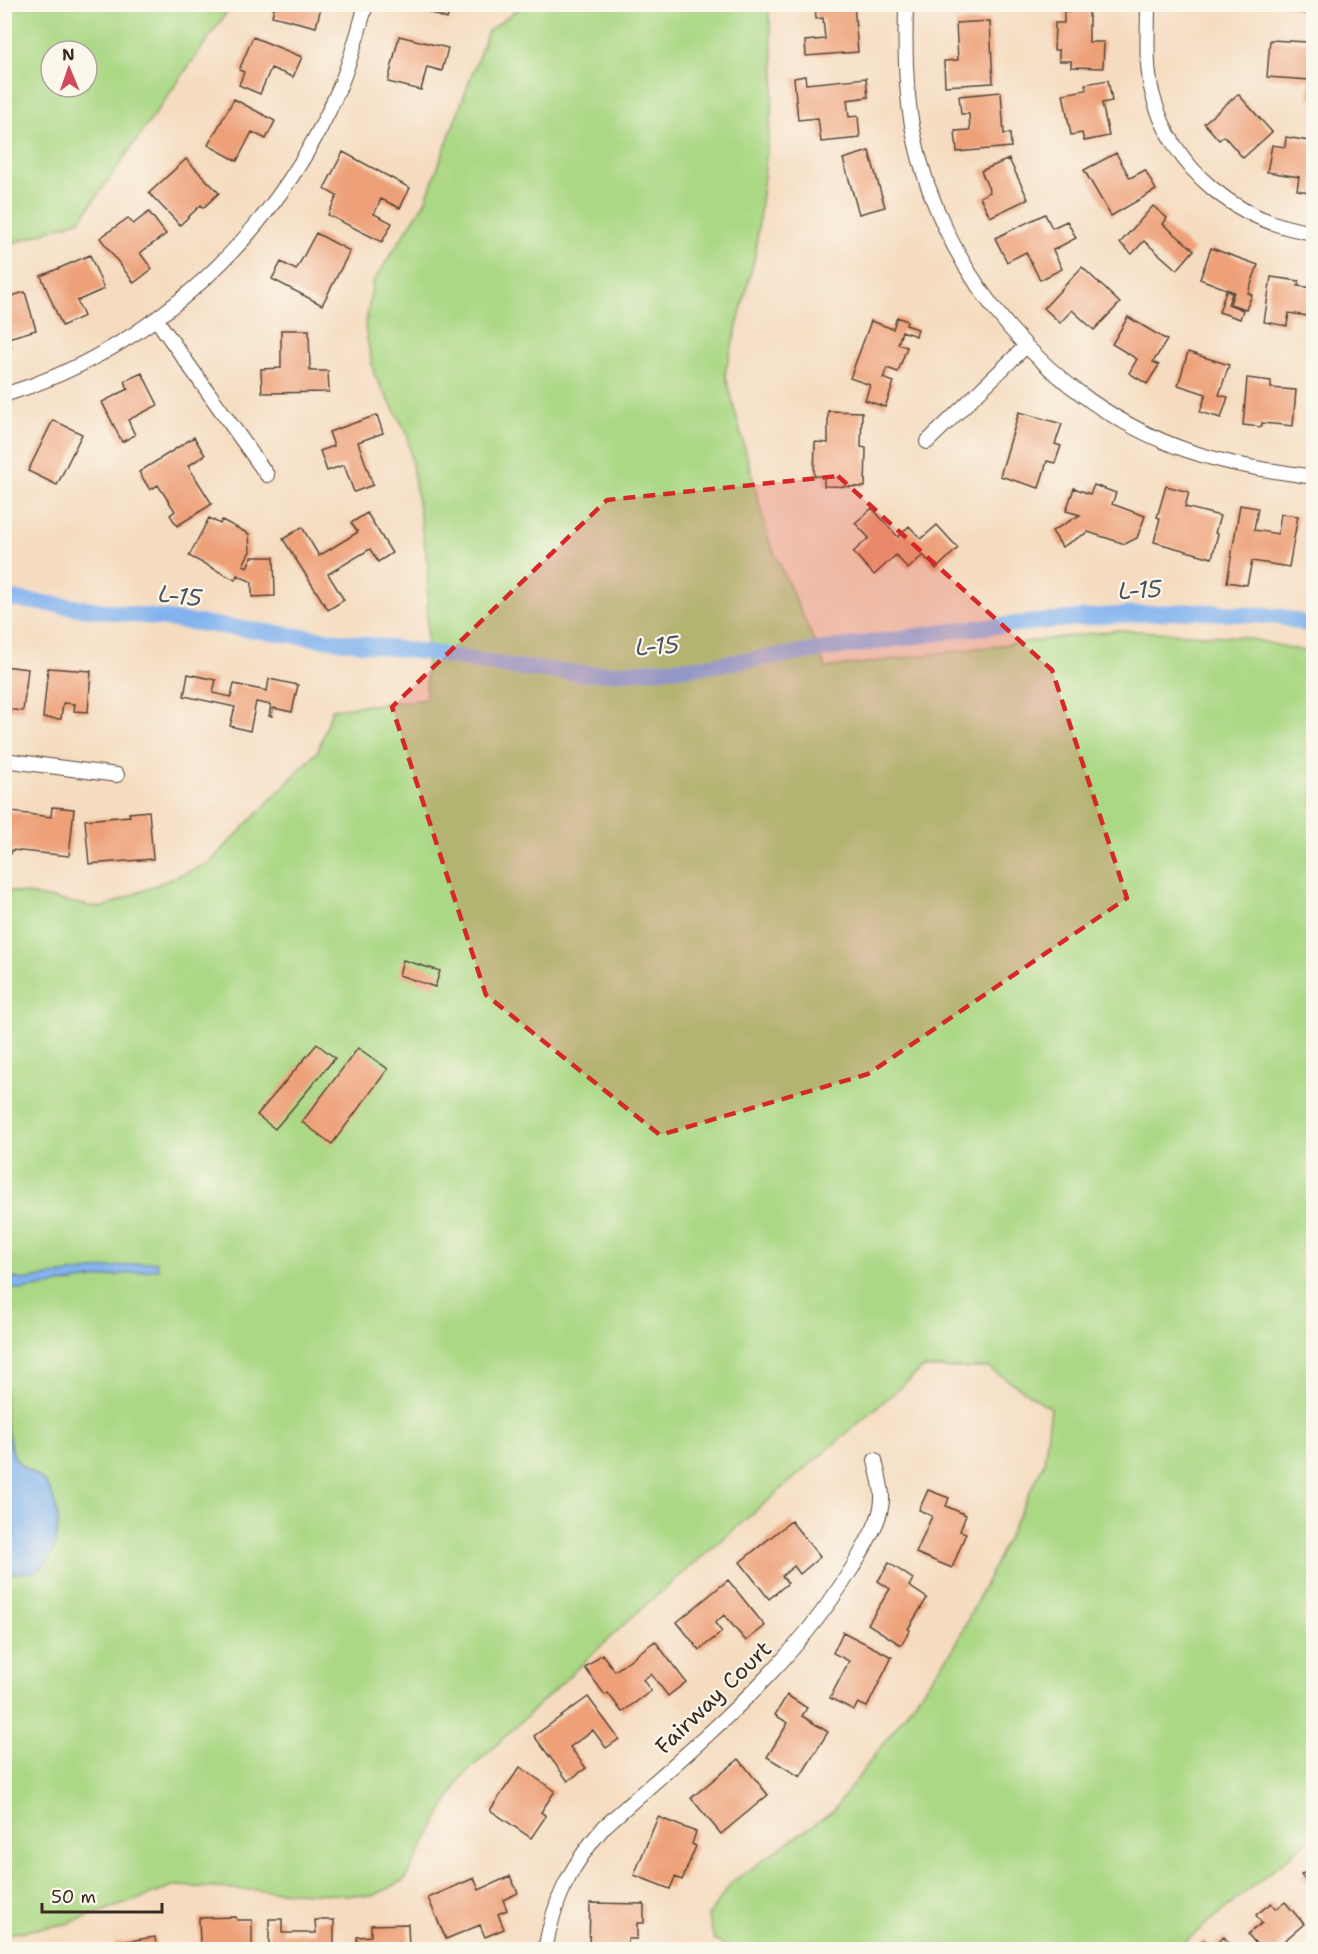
<svg xmlns="http://www.w3.org/2000/svg" width="1318" height="1954" viewBox="0 0 1318 1954" font-family="'Shantell Sans',sans-serif">
  <rect width="100%" height="100%" fill="#fbf7ec"/>
  <filter id="ink" filterUnits="userSpaceOnUse"><feTurbulence type="fractalNoise" baseFrequency=".0167" numOctaves="2"/><feDisplacementMap in="SourceGraphic" scale="12" xChannelSelector="R" yChannelSelector="G"/><feConvolveMatrix kernelMatrix="1 2 1 2 8 2 1 2 1" color-interpolation-filters="sRGB"/></filter>
  <filter id="wash" filterUnits="userSpaceOnUse"><feTurbulence type="fractalNoise" baseFrequency=".008" numOctaves="4" result="noise"/><feDisplacementMap in="SourceGraphic" scale="24" xChannelSelector="R" yChannelSelector="G"/><feGaussianBlur stdDeviation="1.35" result="paint"/><feColorMatrix in="noise" values="0 0 0 0 0 0 0 0 0 0 0 0 0 0 0 0 0 1.4 0 .05"/><feComposite in="paint" operator="in"/></filter>
  <g filter="url(#wash)">
    <rect width="100%" height="100%" fill="#f5dcc0"/>
    <path fill="#abd885" stroke="#738152" stroke-width="1.5" fill-rule="evenodd" d="M4 5H232L80 220 5 246ZM51 51H87V87H51Z
      M524 5H768L775 77 755 256 725 373 769 541 826 668 1118 630 1242 637 1313 653V1837L1176 1949 730 1950 714 1939 708 1916 732 1882 834 1810 954 1648 1044 1463 1051 1408 989 1368H923L634 1615 461 1778 404 1881 373 1896 176 1886 66 1924 5 1934V890L101 908 209 863 318 751 332 709 426 699 428 566 407 433 374 374 365 327 373 282 425 202 488 31Z"/>
    <path fill="#82b3ee" stroke="#5e6e86" stroke-width="1.5" d="M156 1261 158 1269 21 1290 5 1287V1275L21 1280Z
      M5 1419C8 1431 9 1448 16 1459 24 1472 36 1472 44 1481 61 1503 63 1541 46 1563 43 1567 38 1570 35 1572L5 1573Z"/>
    <g fill="none" stroke-linecap="round" stroke-linejoin="round">
      <path stroke="#82b3ee" stroke-width="16" d="M4 598 439 654 512 667 590 674 700 667 966 629 1100 616 1194 611 1281 617 1314 626"/>
    </g>
    <g id="blocks">
      <path fill="#eea179" d="M275 4H311L321 7 316 27 272 16Z
        M407 4H452L447 19Z
        M815 4H854L858 52 806 56 805 41 825 39 823 18 816 19Z
        M1064 11H1089V42H1104L1103 68 1071 67V61H1059V50H1054L1055 23H1064Z
        M990 21 993 83 945 86 944 61 958 60 956 23Z
        M399 36 448 48 442 71 427 67 421 90 388 82Z
        M253 37 302 57 293 77 271 68 260 94 239 85 244 72 239 70Z
        M1270 40 1307 42V49H1314V98H1308L1310 80 1267 77Z
        M805 76 806 84 866 78 868 97 847 100 849 117 858 116 860 138 821 142 818 118 798 120 794 78Z
        M1108 80 1112 101 1102 103 1109 136 1084 141 1082 133 1071 135 1063 94 1086 90 1085 84Z
        M1001 92 1004 134 1010 133 1011 147 957 152 955 131 970 130 969 114H961L959 96Z
        M1238 94 1272 132 1243 158 1224 136 1219 140 1204 123Z
        M234 99 275 121 266 139 252 132 237 161 208 145Z
        M1286 137 1314 142V193L1297 190 1299 177 1267 172 1272 145 1285 147Z
        M869 151 885 207 859 214 843 159Z
        M343 152 410 188 400 208 381 199 374 214 392 223 382 242 328 215 337 196 324 189Z
        M1116 153 1130 178 1145 170 1156 190 1111 216 1084 170Z
        M186 159 219 193 203 208 201 205 180 225 149 193Z
        M1009 159 1028 199 990 217 980 197 990 192 981 171Z
        M1153 206 1167 218 1163 224 1194 250 1177 270 1144 241 1132 254 1120 243Z
        M149 212 166 234 140 253 152 269 134 283 100 238 128 218 133 224Z
        M1045 214 1052 228 1067 221 1076 238 1053 250 1062 269 1040 280 1026 252 1007 262 995 238Z
        M316 233 350 251 322 305 272 279 281 262 296 270Z
        M1211 248 1258 265 1248 293 1252 295 1246 309 1230 304 1234 292 1200 279Z
        M90 255 104 289 77 301 84 316 62 326 41 276Z
        M1082 267 1120 303 1094 330 1072 310 1060 323 1044 308Z
        M1271 277 1299 281 1298 286 1314 288V317L1289 313 1287 326 1264 322Z
        M1226 291 1232 293 1228 304 1243 310 1240 319 1219 312Z
        M25 292 36 330 8 338 11 348 4 350V298Z
        M897 317 907 321 906 325 918 329 916 336 902 331 898 344 907 347 898 372 887 368 883 378 894 382 885 407 865 400 870 385 850 378 871 321 893 329Z
        M1128 317 1167 340 1153 362 1159 365 1147 384 1129 373 1137 359 1112 344Z
        M281 330H309L310 371H328L329 392 262 393 261 369 281 368Z
        M1188 352 1229 365 1219 395 1228 397 1221 418 1200 412 1206 394 1178 385Z
        M142 373 158 405 128 420 135 435 122 442 102 402 128 389 124 381Z
        M1247 378 1271 381V388L1296 390 1293 426 1262 423 1261 427 1243 425Z
        M1312 407H1314V427H1310Z
        M828 411 862 412 861 447 866 448 865 487 824 486V476H814L815 442 828 443Z
        M1019 412 1062 424 1055 444 1061 446 1055 463 1047 461 1039 488 1000 476Z
        M377 415 383 433 358 442 373 485 354 492 344 465 327 471 320 451 334 446 329 432Z
        M53 420 82 434 57 485 28 471Z
        M194 437 205 455 188 466 212 504 177 526 170 515 175 511 158 485 150 490 139 472Z
        M1094 485 1116 493 1112 504 1145 516 1137 538 1125 544 1088 532 1062 547 1052 531 1080 515 1066 511 1074 488 1090 494Z
        M1166 486 1189 492 1185 507 1220 516 1215 533 1218 534 1212 558 1154 542 1160 518 1157 517Z
        M1240 505 1258 508 1254 530 1278 534 1281 514 1298 516 1289 567 1252 561 1247 585 1227 582Z
        M872 508 898 537 909 526 921 539 937 525 958 548 936 569 923 555 908 569 896 555 874 575 853 552 869 538 855 523Z
        M367 513 392 553 378 562 370 549 328 574 344 600 328 610 283 539 302 527 319 556 358 532 351 523Z
        M209 518 220 524 222 520 249 534 250 551 243 565 247 567 252 557H274L275 596 252 597V582L237 575 235 580 189 556Z
        M4 666 28 669 23 711 4 709Z
        M48 668 91 671 88 712 74 711 75 704 63 703 61 719 43 718Z
        M188 674 216 680 213 693 231 697 234 684 267 691 269 679 298 685 292 712 273 708 272 716H269L271 705 256 702 250 731 230 726 235 707 184 696Z
        M52 807 74 809 69 856 12 850 11 854 4 853V811L51 817Z
        M149 811 153 859 89 864 85 820 130 816 129 813Z
        M403 960 440 971 435 987 399 975Z
        M317 1044 335 1058 275 1129 257 1115Z
        M358 1048 388 1069 332 1144 302 1122Z
        M928 1490 949 1498 946 1506 966 1515 960 1531 966 1533 952 1568 916 1553 932 1516 919 1510Z
        M791 1521 820 1557 800 1574 794 1566 782 1576 788 1583 769 1599 740 1562Z
        M889 1563 913 1579 909 1586 927 1598 908 1629 910 1630 901 1645 868 1624 890 1589 878 1581Z
        M728 1580 765 1626 746 1641 724 1615 715 1623 722 1632 699 1650 677 1622Z
        M843 1632 892 1657 867 1707 858 1703 854 1710 830 1698 849 1661 833 1653Z
        M655 1641 686 1682 668 1696 651 1674 643 1680 651 1691 622 1712 608 1693 605 1695 585 1668 602 1654 615 1671Z
        M787 1695 807 1708 802 1716 828 1732 800 1777 767 1757 788 1723 775 1715Z
        M588 1697 619 1739 606 1748 593 1730 570 1747 586 1768 568 1781 534 1736Z
        M739 1759 768 1795 721 1834 691 1798Z
        M520 1767 555 1791 541 1812 546 1816 531 1838 490 1810Z
        M658 1817 696 1832 692 1844 696 1846 682 1880 675 1877 670 1889 634 1875Z
        M1314 1866V1892L1301 1875Z
        M510 1876 518 1893 503 1900 507 1910 498 1914 504 1929 485 1937 480 1925 446 1939 428 1898 474 1878 479 1890Z
        M1285 1902 1304 1924 1277 1947 1279 1950H1261L1248 1934 1262 1923 1256 1915 1271 1903 1276 1909Z
        M590 1903 644 1904V1923H637V1939H628L627 1950H589Z
        M236 1917 237 1920H252V1950H186V1944H200L199 1918Z
        M269 1919H282V1933H316L315 1920H334V1950H269Z
        M408 1924 409 1950H357V1937L371 1936V1925Z
        M155 1937 157 1950H116L115 1943Z
        M1224 1937 1234 1950H1192L1204 1940 1210 1948Z"/>
    </g>
  </g>
  <g filter="url(#ink)">
    <use href="#blocks" fill-opacity="0" stroke="#574536" stroke-width="1.5"/>
    <g fill="none" stroke-linecap="round" stroke-linejoin="round">
      <defs>
        <path id="minor" d="M906 4C905 47 905 89 913 131 942 276 1049 403 1189 451 1230 465 1271 471 1314 477
          M1148 4C1148 35 1145 66 1153 96 1174 171 1237 222 1314 233
          M1286 4 1314 7
          M156 319 267 475
          M4 395C154 349 276 234 338 91 350 63 358 34 366 4
          M927 442 1026 346
          M4 760 117 775
          M545 1950C554 1899 571 1865 604 1827 698 1742 800 1663 862 1551 870 1535 881 1519 882 1500 883 1488 877 1472 875 1460"/>
      </defs>
      <use href="#minor" stroke="#574536" stroke-width="16"/>
      <use href="#minor" stroke="#fff" stroke-width="14"/>
    </g>
  </g>
  <path fill="#d62828" fill-opacity="0.2" stroke="#d62828" stroke-width="4.5" stroke-dasharray="12 8" stroke-linejoin="round" d="M838 476 1052 670 1127 898 868 1074 660 1135 486 995 392 707 607 500Z"/>
  <g text-anchor="middle" stroke-width="4.5" stroke-linejoin="round" paint-order="stroke">
    <g font-size="22" fill="#3b2a1e" stroke="#fbf7ec">
      <text transform="translate(713 1697) rotate(-44)" y="8">Fairway Court</text>
    </g>
    <g font-size="24" font-style="italic" fill="#50535c" stroke="#fbf7ec">
      <text transform="translate(1140 590) rotate(-3)" y="8">L-15</text>
      <text transform="translate(180 596) rotate(7)" y="8">L-15</text>
      <text transform="translate(657 646) rotate(-4)" y="8">L-15</text>
    </g>
  </g>
  <rect width="1318" height="1954" fill="none" stroke="#fbf7ec" stroke-width="24"/>
  <g transform="translate(69 69) rotate(358)"><circle r="28" fill="#fbf7ec" stroke="#aea59a" stroke-width="1.5"/>
  <path d="M0-4.5L10 22L0 15L-10 22Z" fill="#d1495b"/>
  <text y="-9" font-size="16" font-weight="bold" text-anchor="middle" fill="#3b2a1e">N</text>
  </g>
  <path d="M42 1903v9h120v-9" fill="none" stroke="#3b2a1e" stroke-width="3"/>
  <text x="51" y="1903" font-size="18" fill="#3b2a1e" stroke="#fbf7ec" stroke-width="4.5" paint-order="stroke">50 m</text>
</svg>
